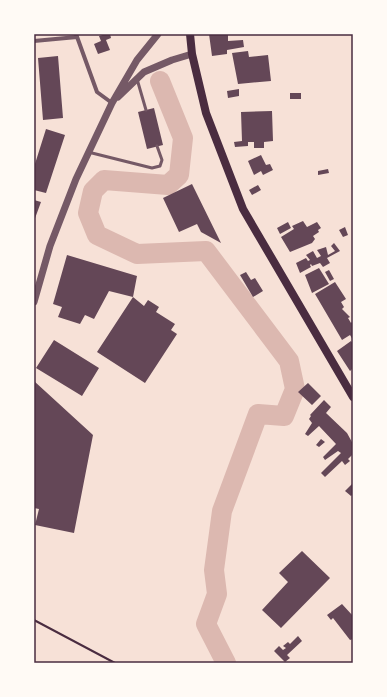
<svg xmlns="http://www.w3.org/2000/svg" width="387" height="697" viewBox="0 0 387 697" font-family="'IBM Plex Serif',serif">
  <rect width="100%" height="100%" fill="#f7e1d7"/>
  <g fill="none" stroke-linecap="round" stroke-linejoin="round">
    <path stroke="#dcb8b0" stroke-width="20" d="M160 81 183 138 179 175 168 185 104 180 93 191 88 213 97 235 137 254 206 251 289 361 295 389 284 416 258 414 222 511 214 570 217 594 206 624 226 663"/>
  </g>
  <path fill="#644757" d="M106 34H110L111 38 106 40 110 50 98 54 94 44 101 41 99 36Z
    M209 34H228V41L243 40 244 47 227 50V54L212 56Z
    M248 51 249 57 268 55 271 81 238 84 232 53Z
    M58 56 63 118 43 120 38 58Z
    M239 89V96L228 98 227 91Z
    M290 93H301V99H290Z
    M154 108 163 145 147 149 138 112Z
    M272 111 273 141 264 142V148H254V142H248V146L235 147 234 142 242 141 241 112Z
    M46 129 65 135 46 193 34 190V167Z
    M261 155 266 165 270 164 273 170 263 175 261 171 254 175 248 161Z
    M328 169 329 173 318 175V171Z
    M192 184 221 243 201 232 197 224 179 232 163 198Z
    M258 185 261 190 252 195 249 190Z
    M34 200 41 202 34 221Z
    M303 221 307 227 317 222 321 228 318 230 319 232 313 236 315 239 312 243 290 252 281 237 294 229 292 226Z
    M288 222 291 228 280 234 277 228Z
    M345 227 348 235 343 237 339 230Z
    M334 243 340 251 327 258 330 263 323 267 320 263 312 266 311 264 310 265 311 267 300 273 296 263 306 258 308 261 310 260 306 255 313 251 317 258 321 256 317 250 326 247 328 255 335 251 331 246Z
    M67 255 137 276 133 297 109 291 94 319 85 315 80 324 58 317 62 307 53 304Z
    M319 268 329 284 312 293 305 275Z
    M329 270 334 279 330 281 325 272Z
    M246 272 251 280 255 278 263 291 253 297 240 275Z
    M335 282 346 299 341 302 344 307 342 309 350 317 348 318 351 323 353 321V340L350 335 342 340 315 294Z
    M133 297 144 306 148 300 159 307 156 312 175 324 171 330 177 334 145 383 97 352Z
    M54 340 99 368 82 396 36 368Z
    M351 341 353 344V368L350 371 337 351Z
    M34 381 93 435 74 533 35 525 39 509 34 508Z
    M308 383 321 396 312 405 298 392Z
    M324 400 331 407 326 413 347 433 353 444V454L348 459 350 461 345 465 342 461 325 477 321 473 341 453 338 451 325 460 323 457 336 444 319 426 308 436 305 434 312 423 309 419 311 416 310 415Z
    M321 439 325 442 319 447 316 445Z
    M353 483V494L351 496 345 491Z
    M302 551 330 578 281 628 262 610 288 582 279 573Z
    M342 604 353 616V639L350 640 333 618 331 620 327 615Z
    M298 636 302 641 287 655 290 658 285 662 274 651 279 646 283 650 286 648 283 646 288 642 290 644Z"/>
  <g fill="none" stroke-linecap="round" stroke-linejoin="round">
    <path stroke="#4a2c40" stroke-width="2" d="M34 620 115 663"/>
    <path stroke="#755966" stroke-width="3" d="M137 79 146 110
      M88 152 152 168 160 166 162 160 157 146"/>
    <path stroke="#755966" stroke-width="4" d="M76 34 97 92 112 103
      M34 41 77 37"/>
    <path stroke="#755966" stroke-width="7" d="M118 97 144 72 172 60 192 54
      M34 302 50 246 76 179 112 103 137 60 158 34"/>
    <path stroke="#4a2c40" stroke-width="8" d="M190 34 192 54 206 113 243 209 353 397"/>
  </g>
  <rect width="387" height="697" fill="none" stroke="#fffaf5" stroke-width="70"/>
  <rect x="35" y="35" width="317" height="627" fill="none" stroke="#4a2c40" stroke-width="1.5"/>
</svg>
